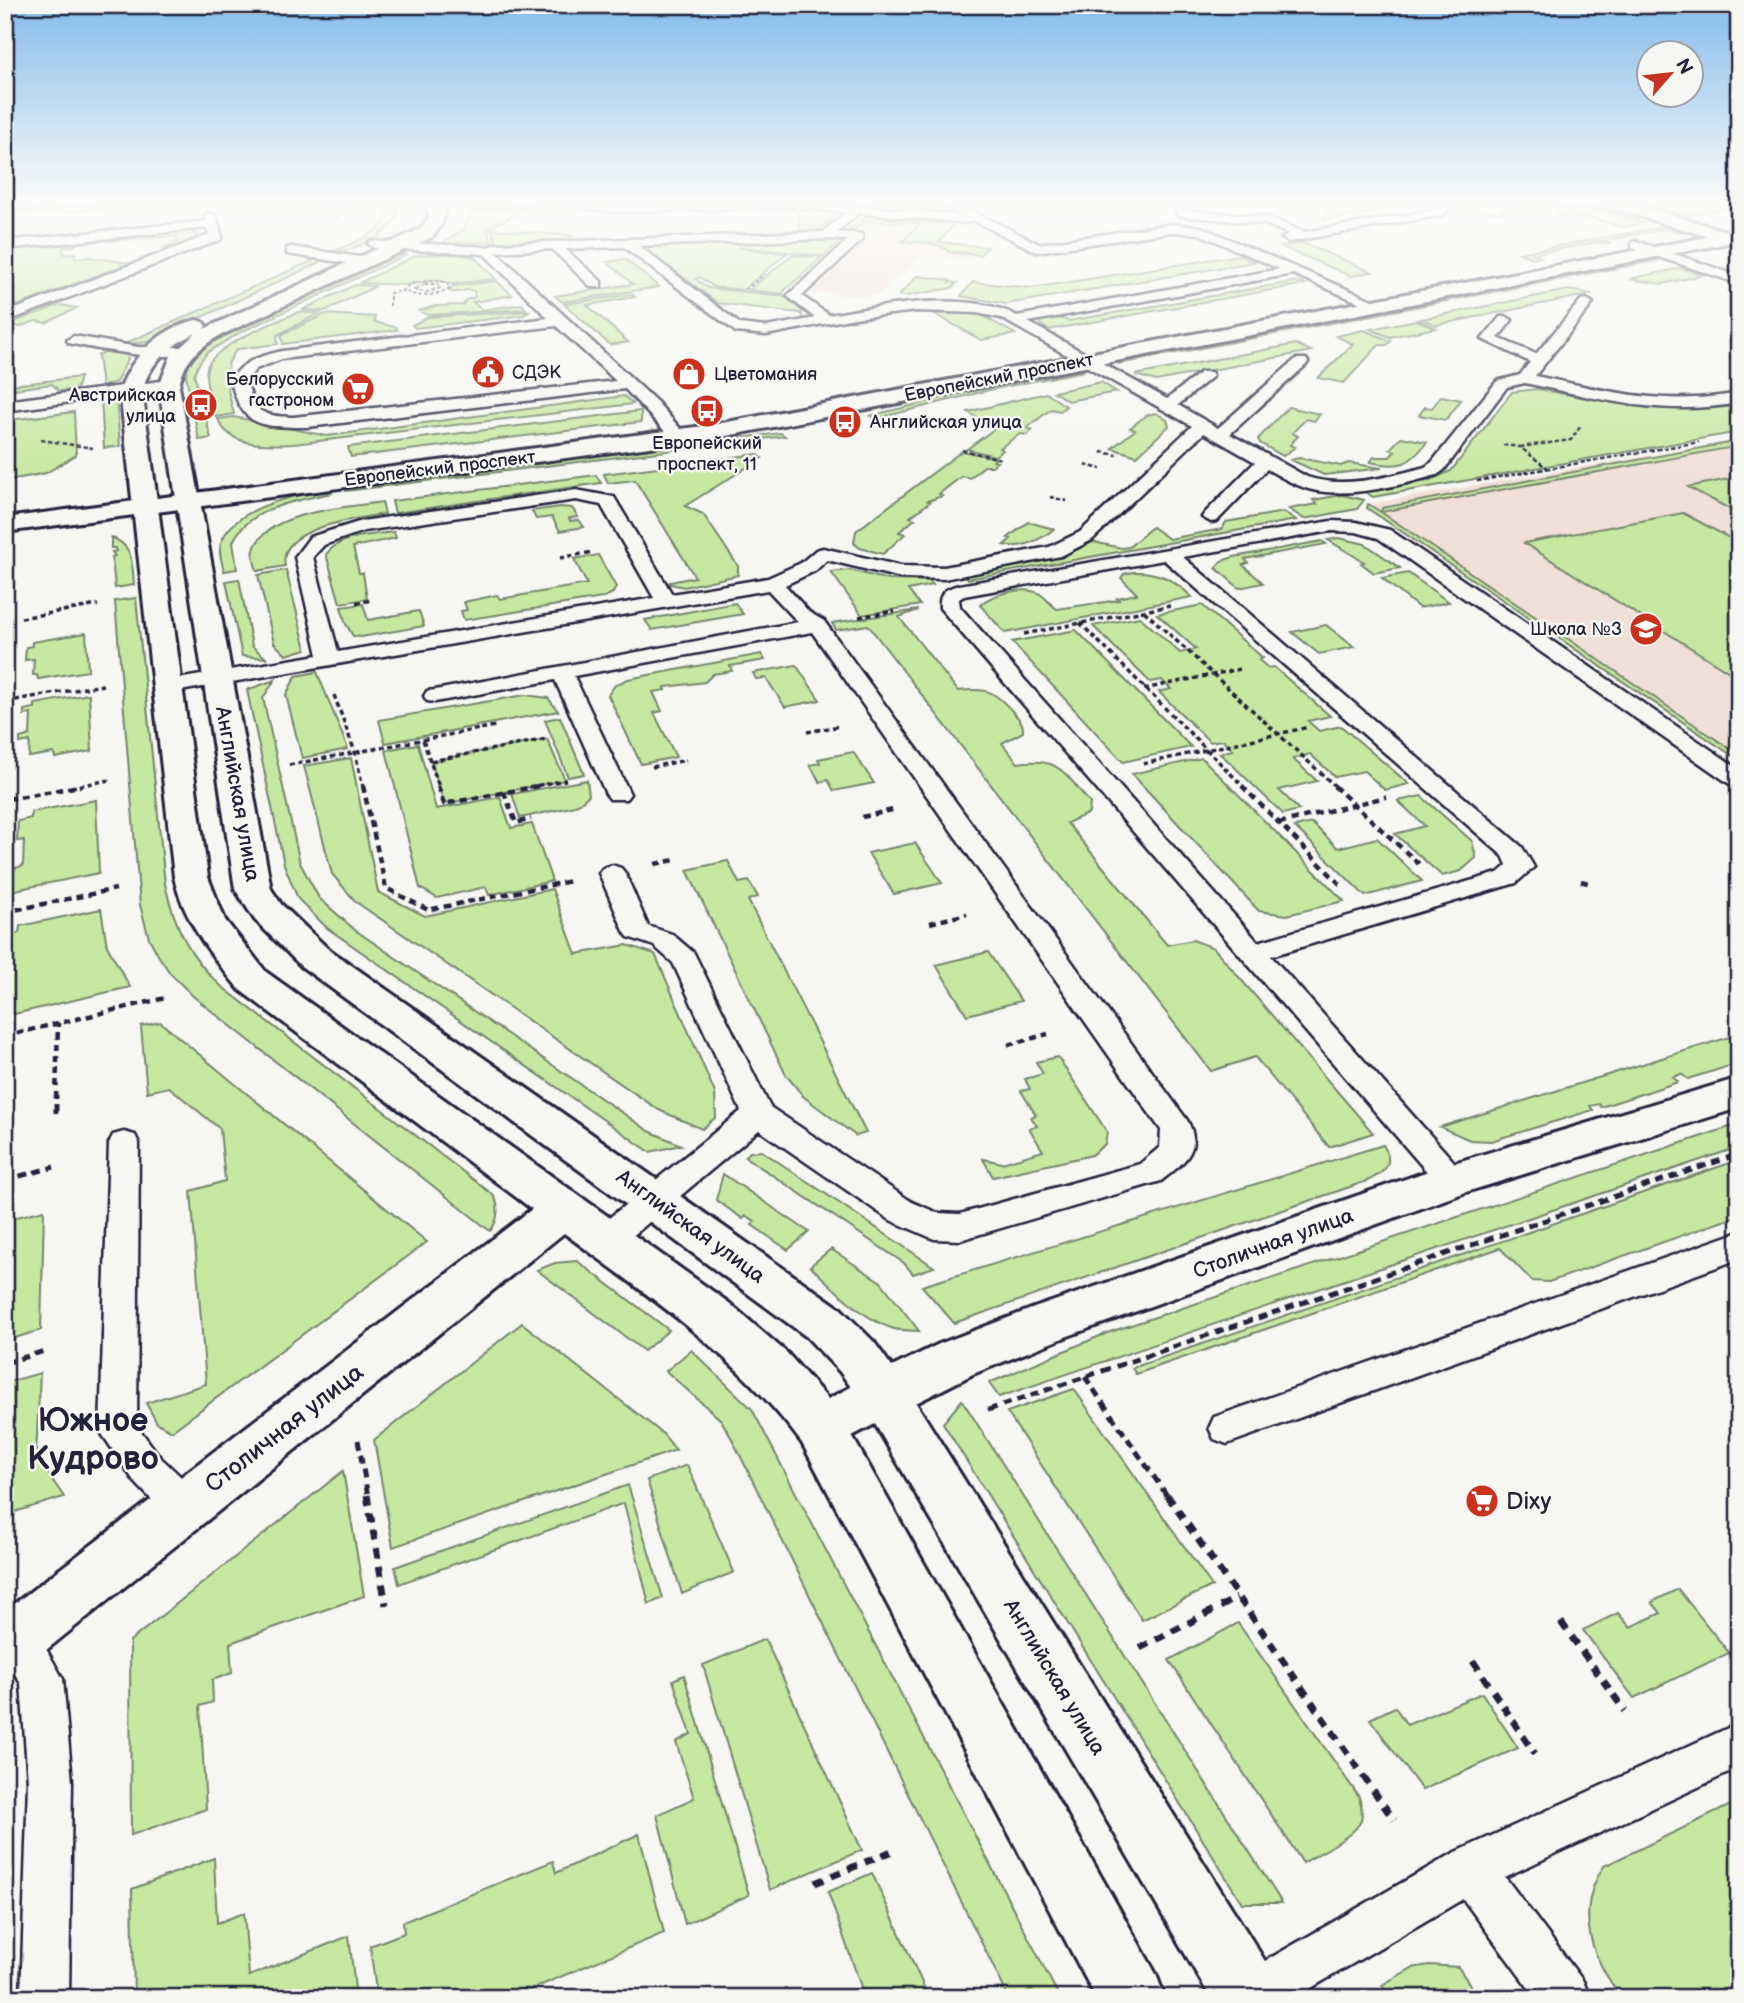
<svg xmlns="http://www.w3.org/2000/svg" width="1744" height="2003" viewBox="0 0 1744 2003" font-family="'Balsamiq Sans',sans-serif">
  <rect width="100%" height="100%" fill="#f6f6f2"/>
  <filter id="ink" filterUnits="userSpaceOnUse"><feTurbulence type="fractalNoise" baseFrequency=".0143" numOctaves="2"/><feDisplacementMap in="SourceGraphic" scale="14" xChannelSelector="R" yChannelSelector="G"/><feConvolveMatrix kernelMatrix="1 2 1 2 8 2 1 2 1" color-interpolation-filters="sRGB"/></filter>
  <g filter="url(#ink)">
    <path fill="#f1e0d8" d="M867 217 954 225 937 242 986 247 972 260 924 255 905 273H900L885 287 888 289 880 295 870 294 866 297 789 290Z
      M1739 440V755L1368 504Z"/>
    <path fill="#c7e8a1" stroke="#74856e" stroke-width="2" d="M382 200H392L398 215C387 237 353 251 329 253 348 244 383 236 388 212Z
      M467 200H549L557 207 526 204 470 211Z
      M619 200H789L604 204Z
      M891 200H928L952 212 882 208Z
      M1330 200H1382L1419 205 1323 220Z
      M1635 200 1692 203 1727 200 1739 206 1682 216Z
      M129 201V207L25 215V211Z
      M532 206 487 229 492 242 441 244 464 229 471 213Z
      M790 208 830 212 835 215 817 231 712 235 801 230 796 210 762 211 761 209Z
      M1557 208 1610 212 1643 223 1622 227 1591 218 1557 215Z
      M865 216 955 224 939 242 987 247 980 255 949 252C940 241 917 243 903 241L920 223 864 221 854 231 849 230Z
      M1674 225 1684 231 1675 232 1664 229 1603 241 1611 244 1597 242 1533 254 1540 257 1533 258 1519 253Z
      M492 229 573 236 567 240 496 242Z
      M183 231 195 232 197 237 179 246 162 248 178 242 176 236 106 241V238Z
      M836 239 842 240 824 256 739 247 786 254 743 290 714 287 699 277 696 279 708 288 784 296 802 311V316L799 313 718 303 648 251 650 248 662 245Z
      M75 242V246L63 247 64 254 75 253V258L89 257 130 263 5 310V260L14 259 15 252 5 253V249Z
      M1303 243 1372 272 1351 276 1281 247Z
      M408 254 241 332 208 352 201 360 194 374 211 438 199 440 186 375 188 366 199 352 217 340 391 257Z
      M455 254 474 257 496 279 452 284 434 280 406 285 359 283 417 255Z
      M792 255 822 257 784 291 783 294 749 290Z
      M1239 255 1254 262 1006 304 961 296 973 282 1032 288Z
      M316 259 319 263 148 342 124 344Z
      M625 259 659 287 562 302 555 296 633 284 607 262Z
      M1648 260H1660L1119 364V361Z
      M1681 268 1702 275 1662 284 1629 279Z
      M917 276 950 280 949 282 957 283 952 288 906 296 899 295Z
      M497 281 512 295 473 302 482 310 522 304 526 309 428 315 419 311 435 306 463 305 466 300 475 297 474 291C465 287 459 295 449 291L453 286Z
      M1298 281 1305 284 1048 330 1037 321 1053 316 1068 321Z
      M355 285 376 286 325 311 302 310Z
      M1568 290 1592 294 1436 325 1421 319Z
      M632 294 635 297 587 305 628 342 610 345 564 304Z
      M59 305 77 308 46 323 36 321 19 327 6 325Z
      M529 311 524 315 415 328 412 325 428 317Z
      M940 311 981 315 1015 334 981 340 931 312Z
      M298 312 320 313 277 335 278 344 237 349C219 370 228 389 234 414L216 417C213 404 203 381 207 368 213 345 276 322 298 312Z
      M325 314 375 317 374 322 396 327 397 330 283 344 281 335Z
      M1417 320 1436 328 1390 337 1370 329Z
      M1364 330 1391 341 1387 345H1379L1344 383 1318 378 1353 344 1336 336Z
      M1296 344 1311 351 1156 381 1135 375Z
      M107 351 127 355 128 359 116 382 102 387 98 355Z
      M1077 369 1084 371 989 390 875 419 870 416 975 390Z
      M80 377 76 390 59 391 52 384 5 390V386Z
      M1101 382 1117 392 1068 401 1054 392Z
      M1537 389C1610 402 1664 417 1739 405V432L1373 497 1364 491 1428 481 1451 471 1512 392Z
      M1046 393 1066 406 1060 411 1051 409 1027 428 1033 430 1027 435 1020 434 1000 448 1003 450 995 456 967 449 994 429 968 412Z
      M624 396 633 404 293 444C266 445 230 448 218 419L234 417 327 436Z
      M1441 396 1461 400 1446 420 1419 415 1425 407 1432 408Z
      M101 398H116L120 446 104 448Z
      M1288 407 1320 414 1314 421 1306 419 1292 433 1298 436 1290 445 1295 447 1283 456 1260 443 1258 439Z
      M641 411V422L351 457 348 447Z
      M74 412 76 455 46 473 5 481 10 420Z
      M1156 413 1167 420 1169 426 1137 456 1112 448 1135 430 1130 428 1147 415Z
      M781 433 785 436 346 491 345 487Z
      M1401 437 1427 442C1409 466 1400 468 1370 462L1374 457H1390L1395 451 1390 449Z
      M1739 441V446L1381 512 1739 755V760L1367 508 1368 504 1381 512 1382 508Z
      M962 451 996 458 993 461 997 462 992 466H984L970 478 962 476 939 494 942 496 928 501 930 502 910 517 915 519 899 532 905 534 883 554 860 548 854 543 856 531Z
      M757 454 762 458 685 506 703 514 738 566V575L684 587 666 583 695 577 635 480 608 483 604 474Z
      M1299 458 1341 466 1348 463 1382 468 1324 475 1291 460Z
      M596 475 601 483 395 513 392 501Z
      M1739 477V514L1688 487Z
      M331 489 332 493C299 499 248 508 233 542L237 569 224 571C222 562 218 552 221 543 233 507 299 494 331 489Z
      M1342 495 1364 500 1357 509 1304 519 1289 509 1317 504 1313 500Z
      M382 502 385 514C360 518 276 527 285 566L257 571C255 564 252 556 254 550 265 511 349 507 382 502Z
      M560 507 572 508 578 517 569 518 570 521 579 520 584 527 560 531 552 517 536 519 532 511Z
      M1284 512 1296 520 968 579 965 575 1060 557 1093 542 1122 548 1129 547 1152 527 1169 539 1222 529 1226 522Z
      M1683 513 1739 543V674L1734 675 1524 543Z
      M1028 522 1054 529C1043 538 1022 550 1004 545L1011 539 1008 538Z
      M394 532 396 538 353 547 359 573H363L367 599 340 603 326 554C341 535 371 535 394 532Z
      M111 537C134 546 132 563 134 585L115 588 112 557 115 556 112 552 116 551 115 548H111Z
      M1339 538 1365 544 1400 568 1374 573 1361 563 1364 562 1328 540Z
      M1322 541 1326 544 1245 559 1248 563 1243 565 1263 583 1239 588 1216 568 1221 561 1234 557Z
      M598 555 616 587 613 593 602 598 464 620 461 611 467 610 464 602 497 595 500 599 587 584 574 559Z
      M286 570 306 649 286 655 274 643 258 575Z
      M849 570 889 580 929 581 933 585 908 590 920 605 862 615 831 572Z
      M1133 572C1159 571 1174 580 1192 597L1005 633 980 605C991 594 1025 585 1040 594 1046 598 1051 605 1057 609L1119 600 1117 598 1137 594 1121 578 1124 574Z
      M1408 573 1449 602 1419 608 1382 578Z
      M239 579 252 646 266 658 242 656 226 581Z
      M136 598 165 884C174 925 189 957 221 986L492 1194C501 1204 498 1222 490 1231L194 997 170 973 158 955 149 938 140 905 115 601Z
      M735 603 743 614 652 630 645 620Z
      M363 604 368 620 419 611 424 626 361 637 353 636 346 624 341 607Z
      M1202 605 1263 658 1259 660 1268 668 1274 667 1330 716 1308 721 1319 731 1341 726 1409 784 1385 790 1364 771 1335 777 1310 754 1293 759 1317 781 1279 790 1299 810 1283 814 1220 753 1233 750 1223 740 1210 742 1159 692 1171 689 1162 680 1150 682 1093 626 1140 617 1180 653 1196 649 1157 614Z
      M918 610 899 617 958 691C988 688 993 690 1013 712 1019 719 1024 723 1023 732L1002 743 1018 763C1061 757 1064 773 1090 803L1089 813 1067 823 1167 945 1193 940 1214 948 1373 1133 1329 1147 1255 1057 1211 1071 868 625 836 630 832 623Z
      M1326 625 1354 647 1319 654 1292 632Z
      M1076 630 1191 747 1123 762 1012 642Z
      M86 633 88 671 38 679 37 675H33L34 659 25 660 26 647 32 646V642Z
      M761 654 765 660 730 666 732 671 713 674 705 682 665 687 666 690 653 692 662 711 654 713 676 757 641 764 608 695 615 685 628 679Z
      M796 665 820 700 785 707 766 678 756 679 753 673Z
      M317 672 348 749 302 758 286 695 296 676Z
      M275 680 263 698 300 863 319 898 355 930 649 1131 681 1145 650 1152 327 928 298 899 284 864 247 690Z
      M89 694 92 751 55 758 54 753 29 757 30 741 20 743V738L30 735 31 714 24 715V710L35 708V704Z
      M525 695 548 698 558 711 385 743 379 720Z
      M560 717 584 774 568 777 545 720Z
      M547 739 565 780 444 804 431 761Z
      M418 744 436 809 500 797 511 828 532 824 552 881 489 895 486 887 437 898 420 888 386 750Z
      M853 752 874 783 834 791 828 780 820 782 810 765 820 763 818 759Z
      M351 758 378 892 425 916 552 889 576 954 627 945 655 954 715 1093 716 1117 702 1129 659 1110 356 902 332 874 304 766Z
      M1202 758 1344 901 1287 915 1259 911 1132 774Z
      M587 780 589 795 580 803 571 807 520 818 512 794Z
      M1421 796 1472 841 1476 858 1461 871 1442 876 1395 834 1425 826 1398 801Z
      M96 800 99 873 10 891 11 869 23 866 24 840 17 841 18 821 31 818V812Z
      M1312 823 1338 848 1377 838 1422 881 1365 896 1295 827Z
      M915 843 942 883 894 894 868 853Z
      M728 861 739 883 749 881 758 897 748 900 866 1133 856 1136 804 1097 786 1075 687 870Z
      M101 909 107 946 130 987 10 1015V989L5 990 8 936 19 933 20 926Z
      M988 952 1021 1001 967 1015 936 965Z
      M160 1022 427 1242 172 1431 157 1423 146 1403 206 1384 191 1191 225 1181 220 1129 169 1087 147 1092 141 1026Z
      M1739 1034V1063L1688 1079 1681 1074 1673 1077 1678 1082 1601 1107 1599 1104 1590 1106 1593 1110 1491 1141 1470 1140 1440 1127Z
      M1058 1057 1107 1132 1105 1144 1092 1155 993 1177 983 1159 1002 1163 1043 1151 1029 1128 1037 1126 1031 1117 1036 1115 1021 1091 1030 1089 1025 1079 1043 1074 1036 1062Z
      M1739 1124V1147L999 1397 989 1383 1107 1333Z
      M1383 1145C1395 1163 1385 1173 1367 1181L954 1323 922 1286Z
      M762 1151 934 1267 913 1274 904 1263 745 1157 750 1152Z
      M1739 1160V1211L1734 1213 1738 1216 1549 1282 1532 1281 1500 1248 1136 1374 1132 1368Z
      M723 1174 809 1232 788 1250 752 1225 755 1221 746 1216 743 1219 716 1200Z
      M44 1210 41 1330 5 1341V1220Z
      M831 1249 881 1282 919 1331C910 1330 899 1331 891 1328 860 1317 834 1288 810 1266Z
      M577 1261 669 1330 644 1351 537 1270 555 1263Z
      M522 1323 663 1434 676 1450 393 1547 374 1440Z
      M691 1350 752 1409 1060 1998H1009L732 1439 721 1420 666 1371Z
      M40 1373 36 1456 64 1497 5 1515V1383Z
      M1074 1389 1212 1586 1142 1620 1007 1412Z
      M962 1400 1282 1903H1242L943 1423Z
      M687 1465 734 1572 682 1594 647 1480Z
      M343 1471 364 1596 230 1643 232 1673 212 1680 213 1702 200 1706 206 1809 131 1835 130 1641Z
      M628 1485 663 1598 649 1604 624 1503 399 1584 395 1567Z
      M1678 1589 1729 1653 1634 1698 1583 1630 1618 1613 1630 1627 1661 1613 1652 1602Z
      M1238 1623 1359 1797C1361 1804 1363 1812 1361 1820 1357 1835 1317 1854 1303 1863L1169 1660Z
      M765 1639 862 1850 770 1890 703 1665Z
      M684 1675 749 1895 685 1924 657 1815 694 1798 676 1742 691 1734 673 1680Z
      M1482 1693 1518 1748 1422 1790 1370 1719 1395 1707 1407 1725Z
      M1739 1801V1998H1622C1591 1958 1574 1911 1604 1866Z
      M639 1834 664 1933 511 1998H377L370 1946 404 1933 403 1922 553 1861 556 1873Z
      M214 1858 217 1923 244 1913 249 1976 349 1936 356 1998H134L132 1889Z
      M872 1873 929 1998H865L828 1892Z
      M1429 1965 1458 1967 1479 1998H1390L1382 1985 1412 1968Z"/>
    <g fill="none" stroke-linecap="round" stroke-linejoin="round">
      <defs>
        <path id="lane" d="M53 200H99L94 203 5 211V205Z
          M563 200 616 206 791 201 961 215 935 200H950L1039 244 1172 224 1201 227 1384 305 1382 308H1372L1293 274 1028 322 1167 399 1201 372H1211L1213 375 1211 378 1178 405 1218 428 1296 359H1306L1308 362 1306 365 1230 434 1307 477C1343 489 1389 477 1425 467L1432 462 1497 381 1520 375 1530 362 1482 339 1500 317 1505 316 1512 320 1498 338 1536 354 1581 300 1586 299 1593 303 1535 376C1608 391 1663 407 1739 393V403C1660 417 1601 399 1525 383L1507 387 1444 470 1437 475C1401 485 1355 497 1317 491 1299 488 1283 478 1267 469L1217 521 1211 522 1202 517 1205 513 1255 462 1204 433 1092 540 1061 556 944 579 901 578 827 560 815 571 785 585 809 612 824 621 1187 1120C1204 1150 1182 1164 1161 1181L960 1240 934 1239 890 1220 759 1130 617 1249 605 1253 593 1249 589 1240 593 1231 741 1111 673 963 654 946 628 937 624 931 599 873 603 868 612 865 621 868 625 873 648 926 672 934 694 953 770 1107 912 1202 938 1213 960 1214 1140 1164 1160 1147 1161 1130 812 632 574 676 630 794 626 799H610L606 794 555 680 435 702 427 701 424 696 427 691 435 690 798 622 768 590 168 693 160 692 157 687 160 682 318 655 295 557 310 537 362 521 576 490 614 497 672 594 768 578 801 563 816 550 823 548 901 566 944 567 1049 547 1080 532 1192 426 1001 318 977 313 917 311 855 318 766 335 736 332 624 247 565 249 601 281V287H591L552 249 496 252 657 402 685 434 687 437 685 440H673L625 389 308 427C264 427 241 429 231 380 243 360 261 356 282 351L548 318 484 254 374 248 368 244 370 241 487 247 496 244 823 232 846 212 791 207 616 212 588 209ZM859 213 967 223 972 220 1037 252 1172 232 1199 234 1280 269 1017 316C970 289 880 306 829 315L802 296 862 240V234L837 232ZM826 239 848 240 787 296 815 318 766 327 740 324 639 246ZM556 326 616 381 293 417C260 416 253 412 247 380L256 369 282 359ZM576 500 601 505 654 598 338 652 313 557 324 545 364 531Z
          M1442 200H1453L1444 215 1288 242 1282 238 1289 234 1265 224 1181 216 1175 213 1181 210 1267 217 1304 232 1436 210Z
          M210 213 216 216 222 237 220 240 5 322V313L209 235 207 228 5 249V241L206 221 204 216Z
          M1636 241 1739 276V284L1632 248V242Z
          M291 247 367 258 373 262 367 266 287 254V248Z
          M74 336 138 347H182L189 351C174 364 90 348 69 343L67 340Z
          M169 380 177 385 174 388 5 411V401Z
          M1331 521 1356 522 1390 530 1739 769V787L1731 785 1378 538 1356 532 1331 531 1183 557 1522 847 1534 867 1516 883 1271 956 1463 1172 1468 1180 1463 1188 1452 1192 1441 1188 940 608C939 593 944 589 959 585ZM1164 560 1503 856 1507 865 1498 873 1258 942 960 607 959 599 964 596Z
          M124 1132 135 1135 139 1143 137 1426 160 1457 198 1493 203 1506 198 1519 184 1524 170 1519 134 1481 100 1431 109 1143 113 1135Z
          M1739 1232V1259L1227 1444 1214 1439 1209 1428 1214 1417Z
          M17 1618 32 1624 63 1679 72 1782 69 1998H21L28 1782 21 1684 5 1657V1622Z
          M1739 1723V1768L1505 1877 1583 1981 1590 1998H1536L1463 1899 1294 1998H1223L1230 1981 1454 1853Z"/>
        <path id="street" d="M425 200H441C448 216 443 225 432 237L217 337C196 350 184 362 179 386L271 889 281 904 327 948 841 1309 874 1342 892 1367 939 1344 1034 1308 1437 1168 1739 1078V1108L1466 1192 1068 1336 973 1374 916 1403 1273 1974 1282 1998H1211L875 1424 852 1436 1156 1974 1165 1998H1096L802 1443C738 1356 650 1297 564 1233L25 1667 5 1675V1611L532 1209 240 990C211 955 184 921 174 877L120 390C132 355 160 329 196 320L203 322 206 326 204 329 420 229 429 218ZM196 333 171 356 159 386 235 889 255 920 301 966 807 1337 840 1372 851 1387 828 1399 787 1353 729 1303 266 972 225 920 208 877 142 390C151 361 169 346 196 333Z
          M1554 200H1620L1736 234 1738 238 1730 243 1615 209 1562 205Z"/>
        <path id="secondary" d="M1739 231V241L711 439 5 532V518L711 425Z"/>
      </defs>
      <use href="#lane" stroke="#22223b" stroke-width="5"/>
      <use href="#street" stroke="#22223b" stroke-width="6"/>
      <use href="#secondary" stroke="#22223b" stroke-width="6"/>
      <path stroke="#22223b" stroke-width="2" stroke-dasharray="3.5 2.5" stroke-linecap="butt" d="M327 200 338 221
        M333 200 335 205 341 204 339 200
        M476 211 534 205
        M1481 211 1501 213
        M1502 213 1503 200
        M429 281 446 282 450 288C435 296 418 299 403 290L410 284Z
        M425 284H437L441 288 427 292 414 290Z
        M745 290 765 274
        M390 306V293L403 291"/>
      <path stroke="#22223b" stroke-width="2.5" stroke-dasharray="4.5 2.5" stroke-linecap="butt" d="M41 440 93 448
        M1503 445 1520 447 1547 468
        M1520 447 1571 440 1580 427
        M962 450 1001 459
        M1101 452 1117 455
        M1085 465 1101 469
        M1477 481 1699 442
        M1050 497 1067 501"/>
      <path stroke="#22223b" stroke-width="3.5" stroke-dasharray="5 3.5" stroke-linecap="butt" d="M560 558 593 552
        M356 603 372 600
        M1144 611 1336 787
        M859 617 895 611
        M21 618 98 605
        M1080 623 1244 787
        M1024 634 1170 606
        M1144 689 1240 669
        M334 695 355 752 363 787
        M15 700 103 685
        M807 732 840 726
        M423 740 439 787
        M431 761 547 739
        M1143 764 1309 727
        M289 765 495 726
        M652 767 686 760
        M71 787 110 780
        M529 787 566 780"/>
      <path stroke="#22223b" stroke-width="4.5" stroke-dasharray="7 5" stroke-linecap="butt" d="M363 786 386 888 428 910 571 881
        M438 786 444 804 538 786
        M1242 786 1341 885
        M1334 786 1419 864
        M504 792 516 823 531 819
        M8 799 80 786
        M862 817 897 809
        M1279 823 1386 797
        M655 864 675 860
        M1581 881 1591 884
        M5 912 116 889
        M930 923 967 914
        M5 1036 165 998
        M1008 1045 1048 1034
        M56 1099 58 1023"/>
      <path stroke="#22223b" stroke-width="5" stroke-dasharray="9 6" stroke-linecap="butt" d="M56 1113V1097
        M5 1180 54 1167
        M5 1363 48 1350
        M1085 1377 1168 1497
        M988 1410 1739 1154
        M358 1440 368 1497"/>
      <path stroke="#22223b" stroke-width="7" stroke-dasharray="10 8" stroke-linecap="butt" d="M367 1495 386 1605
        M1167 1495 1394 1820
        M1561 1622 1625 1711
        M1140 1648 1237 1598
        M1473 1661 1535 1754
        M815 1883 892 1851"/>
      <use href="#lane" fill="#f6f6f2" fill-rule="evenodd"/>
      <use href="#street" fill="#f6f6f2" fill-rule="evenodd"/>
      <use href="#secondary" fill="#f6f6f2" fill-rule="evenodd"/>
    </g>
  </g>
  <linearGradient id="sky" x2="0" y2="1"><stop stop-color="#85bceb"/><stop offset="0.42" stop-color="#fbfbf9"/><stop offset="1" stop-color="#fbfbf9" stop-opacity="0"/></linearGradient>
  <rect width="1744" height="481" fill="url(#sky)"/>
  <defs>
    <symbol id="civic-disc" viewBox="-11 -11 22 22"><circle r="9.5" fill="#c8321e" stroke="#f6f6f2"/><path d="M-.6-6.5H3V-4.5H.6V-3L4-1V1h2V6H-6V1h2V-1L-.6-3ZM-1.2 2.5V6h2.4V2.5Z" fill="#fff"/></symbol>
    <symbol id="shop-disc" viewBox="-11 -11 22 22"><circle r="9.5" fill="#c8321e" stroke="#f6f6f2"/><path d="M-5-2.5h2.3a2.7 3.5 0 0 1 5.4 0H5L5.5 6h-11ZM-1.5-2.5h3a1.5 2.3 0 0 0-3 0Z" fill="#fff"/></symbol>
    <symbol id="supermarket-disc" viewBox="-11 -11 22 22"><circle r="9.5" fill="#c8321e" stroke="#f6f6f2"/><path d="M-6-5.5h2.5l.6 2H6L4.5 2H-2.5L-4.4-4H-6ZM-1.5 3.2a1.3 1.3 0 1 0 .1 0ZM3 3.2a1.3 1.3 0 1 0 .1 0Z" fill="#fff"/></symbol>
    <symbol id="bus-disc" viewBox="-11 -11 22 22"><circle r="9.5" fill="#c8321e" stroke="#f6f6f2"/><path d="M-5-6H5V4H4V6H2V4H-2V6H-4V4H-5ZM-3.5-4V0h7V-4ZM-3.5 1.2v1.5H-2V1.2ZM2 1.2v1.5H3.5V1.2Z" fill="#fff"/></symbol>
    <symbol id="school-disc" viewBox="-11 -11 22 22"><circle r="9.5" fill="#c8321e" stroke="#f6f6f2"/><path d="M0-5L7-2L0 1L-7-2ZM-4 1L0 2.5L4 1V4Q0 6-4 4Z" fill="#fff"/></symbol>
  </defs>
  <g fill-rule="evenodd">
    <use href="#civic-disc" x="469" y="353" width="38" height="38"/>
    <use href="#shop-disc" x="670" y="355" width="38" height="38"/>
    <use href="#supermarket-disc" x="339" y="370" width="38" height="38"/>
    <use href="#bus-disc" x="182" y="386" width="38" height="38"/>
    <use href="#bus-disc" x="688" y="392" width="38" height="38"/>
    <use href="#bus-disc" x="826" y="403" width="38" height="38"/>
    <use href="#school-disc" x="1627" y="610" width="38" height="38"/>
    <use href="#supermarket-disc" x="1463" y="1482" width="38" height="38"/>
  </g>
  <g text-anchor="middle" stroke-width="5" stroke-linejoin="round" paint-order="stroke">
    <g font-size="18" fill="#22223b" stroke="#f6f6f2" text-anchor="start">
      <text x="512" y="378">СДЭК</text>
      <text x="714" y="380">Цветомания</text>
      <text x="334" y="385" text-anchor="end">Белорусский<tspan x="334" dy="21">гастроном</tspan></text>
      <text x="176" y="401" text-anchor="end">Австрийская<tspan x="176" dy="21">улица</tspan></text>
      <text x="870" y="428">Английская улица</text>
      <text x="707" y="449" text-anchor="middle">Европейский<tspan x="707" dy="21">проспект, 11</tspan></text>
      <text x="1622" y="635" text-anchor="end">Школа №3</text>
    </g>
    <g font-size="18" fill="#22223b" stroke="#f6f6f2">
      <text transform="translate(999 377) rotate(-11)" y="6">Европейский проспект</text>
      <text transform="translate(440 468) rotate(-7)" y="6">Европейский проспект</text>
    </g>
    <g font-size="21" fill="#22223b" stroke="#f6f6f2">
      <text transform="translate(238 794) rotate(80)" y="7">Английская улица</text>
      <text transform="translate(691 1226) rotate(36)" y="7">Английская улица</text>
      <text transform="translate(1273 1243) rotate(-20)" y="7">Столичная улица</text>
      <text transform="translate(1055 1677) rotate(59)" y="7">Английская улица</text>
    </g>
    <g font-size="24" fill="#22223b" stroke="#f6f6f2">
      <text transform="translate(284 1428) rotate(-38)" y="8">Столичная улица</text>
    </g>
    <g font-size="24" fill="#22223b" stroke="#f6f6f2" text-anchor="start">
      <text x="1506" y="1509">Dixy</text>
    </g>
    <g font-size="33" font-weight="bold" fill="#22223b" stroke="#f6f6f2">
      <text x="93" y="1431">Южное<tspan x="93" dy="38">Кудрово</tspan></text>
    </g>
  </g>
  <rect width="1744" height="2003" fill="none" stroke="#f6f6f2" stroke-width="28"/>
  <rect x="14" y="14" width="1716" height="1975" fill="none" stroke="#22223b" stroke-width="2.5" filter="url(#ink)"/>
  <g transform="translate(1670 74) rotate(62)"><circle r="33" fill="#f6f6f2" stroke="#a1a1a9" stroke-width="2"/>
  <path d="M0-5L12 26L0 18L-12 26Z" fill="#c8321e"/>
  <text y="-10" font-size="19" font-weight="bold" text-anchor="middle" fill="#22223b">N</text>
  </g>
</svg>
